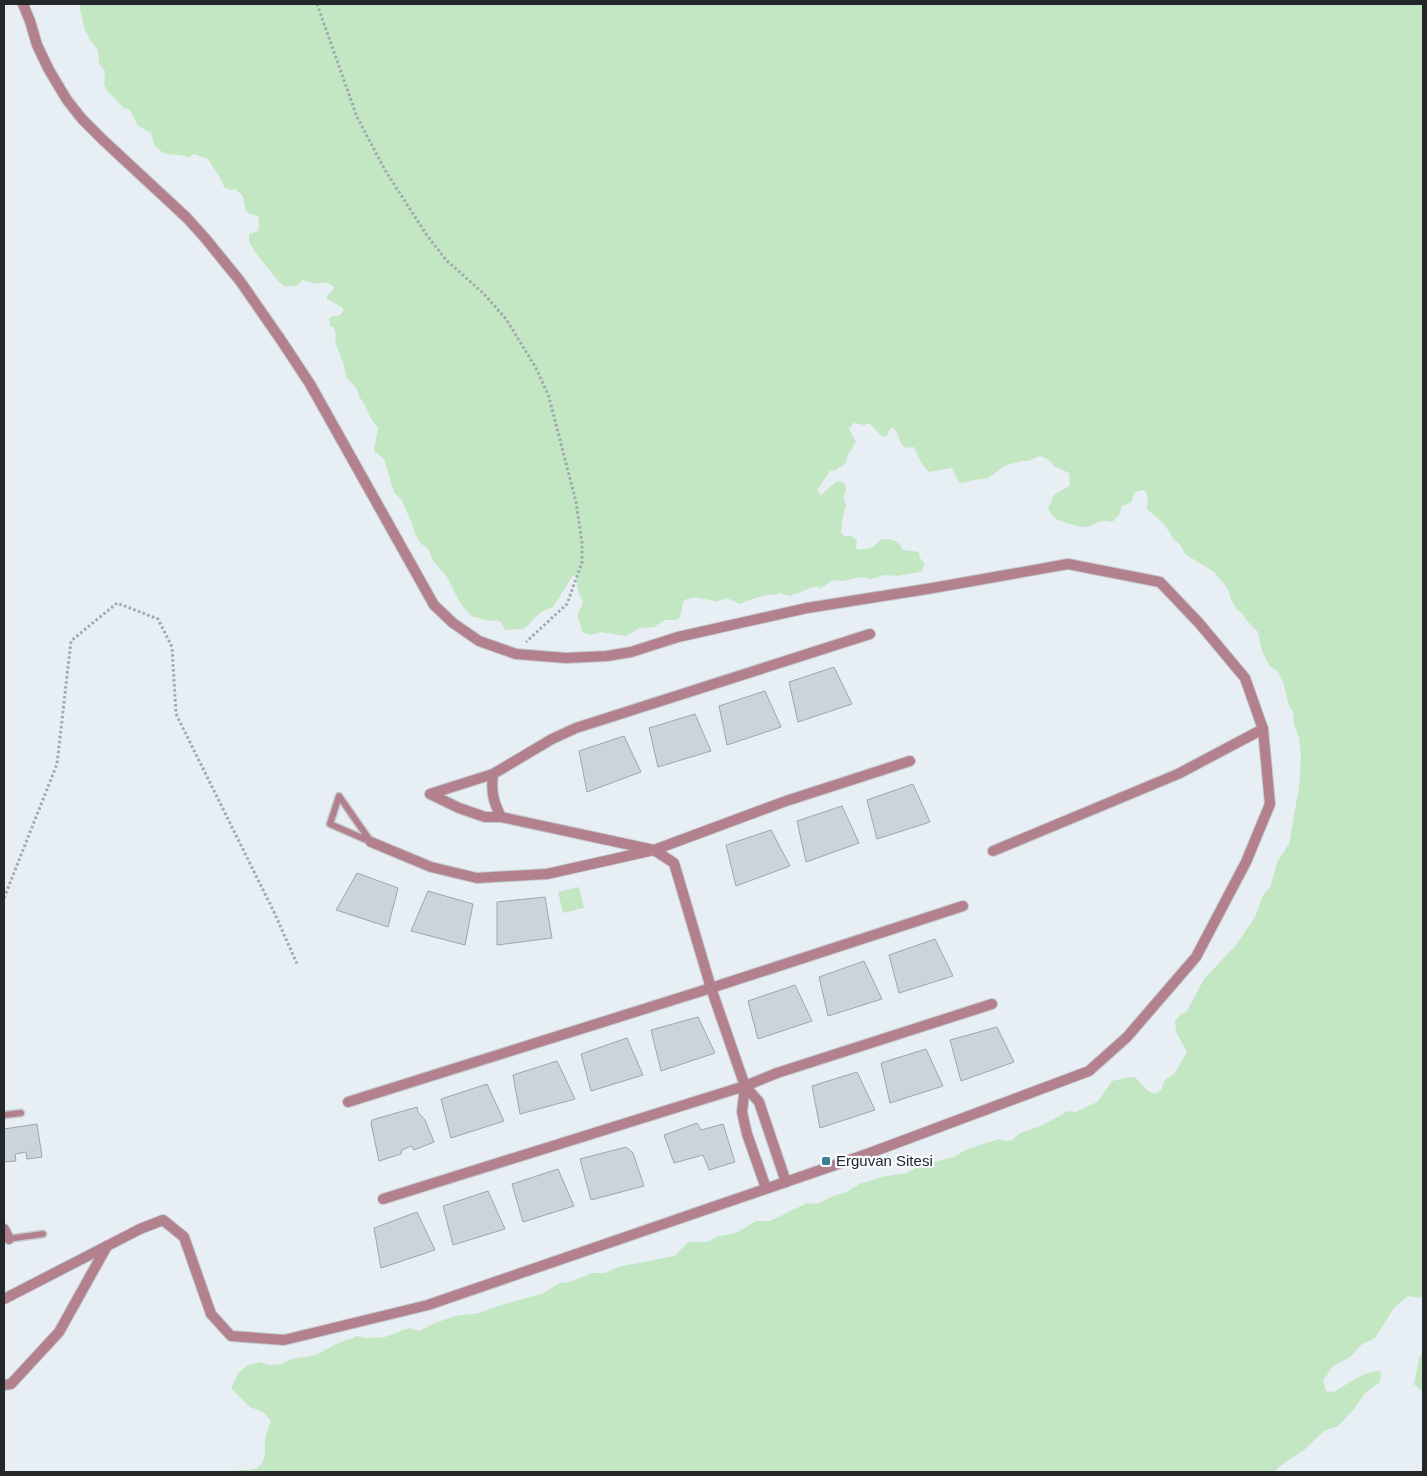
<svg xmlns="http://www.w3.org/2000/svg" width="1427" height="1476" viewBox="0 0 1427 1476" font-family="Arial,sans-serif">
  <rect width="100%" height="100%" fill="#e7eff5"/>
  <path fill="#c4e7c3" d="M79 4H1423V1298L1408 1296 1394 1308 1375 1338 1361 1345 1350 1357 1333 1366 1323 1381 1326 1391 1334 1392C1349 1383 1363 1371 1381 1371L1380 1382 1366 1392 1354 1409 1338 1426 1324 1431 1304 1450 1279 1467 1274 1472H235C242 1468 252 1472 258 1467 267 1460 265 1450 265 1440 266 1434 269 1427 271 1421L263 1412 250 1407 231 1388 239 1372 248 1365 260 1362 269 1365 281 1364 292 1359 316 1355 334 1345 357 1336 365 1338 385 1337 409 1328 419 1331 435 1323 455 1316 479 1313 504 1304 542 1294 559 1283 570 1282 592 1273H605L618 1267 674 1256 688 1242H707L719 1236 736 1233 756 1221H770L807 1203 816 1204 836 1195 847 1192 859 1184 886 1176 907 1173 926 1162H933L954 1157 965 1150 999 1139 1006 1141 1012 1140 1020 1133 1043 1125 1068 1111 1076 1112 1097 1102 1112 1081 1129 1077H1135L1147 1090 1154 1094 1161 1090 1165 1080 1175 1073 1187 1052 1176 1032 1175 1021 1181 1014 1187 1011 1204 979 1236 945 1255 917 1262 897 1270 887 1278 860 1289 844 1299 787 1301 759 1299 738 1294 725 1293 712 1289 706 1284 685 1278 672 1269 665 1262 651 1258 632 1248 622 1242 613 1237 610 1231 600 1228 589 1214 572 1185 554 1181 546 1173 538 1164 524 1147 509 1148 497 1144 490 1135 492 1131 502 1122 506 1119 515 1112 522C1096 518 1096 526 1085 527 1081 528 1058 521 1055 518 1053 516 1050 512 1048 509L1054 495 1070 485 1069 473 1054 466 1049 460 1040 456 1028 461H1022L1006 465 987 479C976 478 970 483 959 483L952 468 929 472C924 468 916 453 914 447L905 448C898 442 899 433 893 427L888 431V435L883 437C877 433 875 427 868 423L864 425 853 423 849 429 856 442 848 454 846 463 836 470 830 471 817 490 821 495 837 481 843 482 846 488 844 497 846 506C842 515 843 523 841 532L844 536H851L857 540 856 549C868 550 874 548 881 539H890L899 543 903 550 919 552 920 558 925 564 921 572 897 576 884 575 871 579 861 577 843 581 833 580 821 588 816 586 790 596 780 593 776 595C769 593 748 600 740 604L727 598 715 602C708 598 702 600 696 597L684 600 680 617 677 620H665L654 627 640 628 626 636 601 632 590 635 582 632C582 625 577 620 578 613 579 608 580 610 582 605 584 599 579 596 578 590 576 585 578 580 575 575L572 577 553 607 541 612 524 629 505 630 501 622 496 620C485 623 483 617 473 617 459 606 455 592 447 577 443 572 438 567 434 562 431 558 430 552 427 547L421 544 414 532 413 526 401 499 394 493 384 459 374 451 378 427C367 418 368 405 359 397L357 389 346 377 344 365 335 342 336 334 334 328 330 326 329 319 332 316H339L343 311V308L327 299V295L332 292 334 287C325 279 321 285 312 283 309 282 306 281 303 280L296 286H284L278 281 255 252 249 242V234L258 231 259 226 258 216C240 213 248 207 242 195 240 193 237 191 235 189L230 190 224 187C221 177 213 168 208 159L194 154 188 158C181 153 175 156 168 154 162 153 158 149 154 145L151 133 138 126 130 110 124 108 108 92 104 85 105 71 99 63 98 50 92 43 84 28Z
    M579 887 584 908 563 913 558 892Z
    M1423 1352V1391H1421L1414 1384 1419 1358Z"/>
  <path fill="#ccd4db" stroke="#9ea6ac" d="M834 667 852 704 798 722 789 682Z
    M765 691 781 727 727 745 719 706Z
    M695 714 711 751 658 767 649 728Z
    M624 736 641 772 587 792 579 751Z
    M913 784 930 822 877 839 867 800Z
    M842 806 859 843 806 862 797 821Z
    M771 830 790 866 736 886 726 845Z
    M357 873 398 888 388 927 336 910Z
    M428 891 473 904 465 945 411 931Z
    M545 897 552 938 497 945V902Z
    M935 939 953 976 899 993 889 955Z
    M864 961 882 999 828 1016 819 977Z
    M795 985 812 1021 758 1039 748 1001Z
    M698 1017 715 1053 661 1071 651 1030Z
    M997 1027 1014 1062 961 1081 950 1040Z
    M627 1038 643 1075 591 1091 581 1054Z
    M926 1049 943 1086 890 1103 881 1063Z
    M557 1061 575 1099 520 1114 513 1075Z
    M857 1072 875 1110 820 1128 812 1086Z
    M487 1084 504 1121 451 1138 441 1099Z
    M417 1107 418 1112 425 1120 434 1142 414 1150 411 1146 402 1150 401 1154 379 1161 371 1123 372 1120Z
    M697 1123 701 1130 723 1124 735 1162 709 1170 703 1155 674 1163 664 1135Z
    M37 1124 42 1157 27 1159 26 1152 15 1154 16 1161 4 1162V1129Z
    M626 1147 633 1153 644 1186 591 1200 580 1159Z
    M558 1169 574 1206 523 1222 512 1184Z
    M488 1191 505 1229 453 1245 443 1206Z
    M417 1212 435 1250 381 1268 374 1228Z"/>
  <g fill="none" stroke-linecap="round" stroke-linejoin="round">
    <defs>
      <path id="service" d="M339 796 371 842 330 824Z
        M4 1115 21 1113
        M7 1239 43 1234"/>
      <path id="minor" d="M493 774C491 792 493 801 501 817
        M371 842 431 867 477 878 547 874 654 850 786 801 910 761
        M993 851 1178 774 1263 729
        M745 1086 742 1112 747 1134 766 1188
        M348 1102 711 988 963 906
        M786 1182 759 1102 745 1086 711 988 674 863 654 850 501 817H485L459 808 430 794 493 774 552 739 576 728 870 634
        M383 1199 745 1086 777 1073 992 1004
        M4 1229 9 1239
        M4 1385 11 1384 59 1332 107 1246"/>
      <path id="tertiary" d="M4 1299 140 1229 163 1220 184 1237 211 1314 231 1336 284 1340 428 1305 867 1154 1089 1071 1127 1037 1196 957 1246 862 1270 804 1263 729 1245 678 1199 623 1160 582 1068 564 933 588 807 608 678 637 631 652 607 656 566 658 516 654 479 641 453 623 434 605 310 384 281 340 240 281 205 238 187 218 103 140 82 119 67 100 49 70 37 45 30 21 23 4"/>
    </defs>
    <use href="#service" stroke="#c4cbd0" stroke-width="9"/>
    <use href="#minor" stroke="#c4cbd0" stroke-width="12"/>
    <use href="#tertiary" stroke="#c4cbd0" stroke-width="12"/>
    <path stroke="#a2a8ad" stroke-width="3" stroke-dasharray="2.5 2.5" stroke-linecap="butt" d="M317 4 357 117 385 170 426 234 446 260 483 293 506 319 536 368 549 397 576 502 582 543V562L567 604 526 642
      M4 898 57 764 71 641 117 603 158 619 172 647 176 714 274 912 298 966"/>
    <use href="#service" stroke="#b3818d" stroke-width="6"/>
    <use href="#minor" stroke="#b3818d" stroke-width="10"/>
    <use href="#tertiary" stroke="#b3818d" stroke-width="10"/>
  </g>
  <rect fill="#3f7f93" stroke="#f8fbfe" stroke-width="2" x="821" y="1156" width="10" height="10" rx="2.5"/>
  <g text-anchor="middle" stroke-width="4.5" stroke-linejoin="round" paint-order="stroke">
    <g font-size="15" fill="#25282a" stroke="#f8fbfe" text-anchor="start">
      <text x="836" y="1166">Erguvan Sitesi</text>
    </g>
  </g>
  <rect width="1427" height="1476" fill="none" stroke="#25282a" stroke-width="10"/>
</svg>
